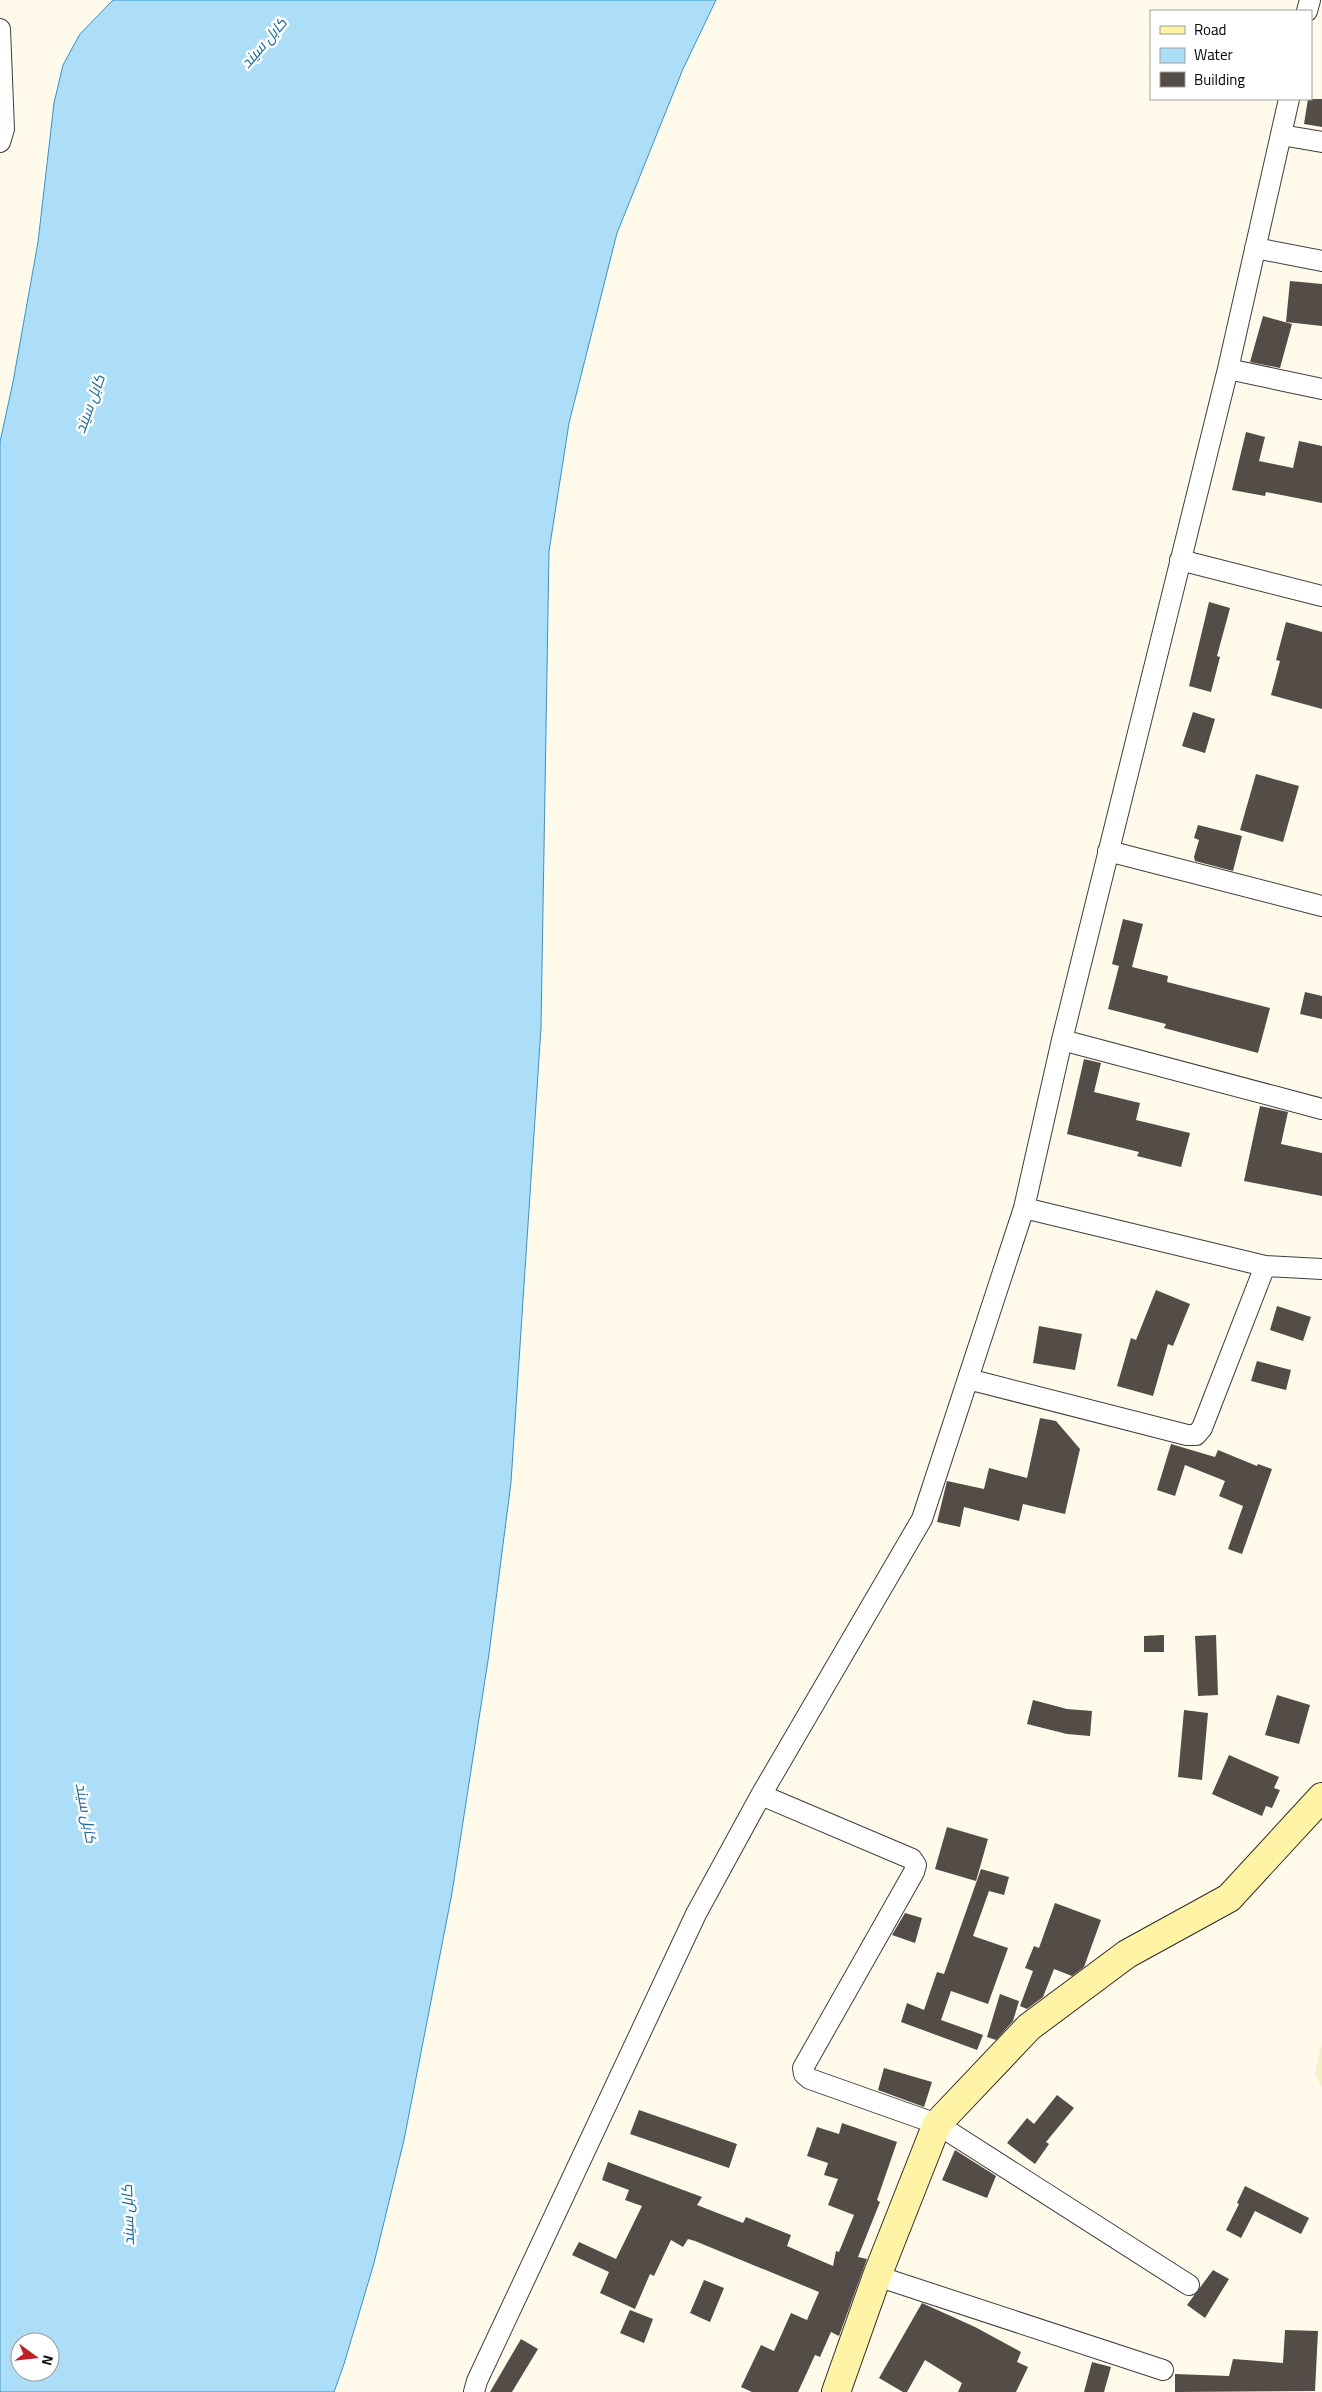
<svg xmlns="http://www.w3.org/2000/svg" width="1322" height="2392" viewBox="0 0 1322 2392" font-family="Georgia,Cairo,serif">
  <rect width="100%" height="100%" fill="#fffaea"/>
  <path fill="#f6f1c9" d="M1322 2040V2088L1315 2073Z"/>
  <path fill="#acdef8" stroke="#3095d2" fill-rule="evenodd" d="M113 0H716L683 69 617 233 569 423 549 551 541 1028 511 1482 489 1654 452 1893 404 2140 374 2263 344 2364 334 2392H0V442L13 382 38 242 54 103 63 65 80 34ZM20 2342H50V2372H20Z"/>
  <path fill="#544c47" d="M1308 99H1322V127L1304 124Z
    M1290 281 1322 284V326L1286 322Z
    M1263 316 1292 324 1280 368 1250 362Z
    M1246 432 1265 437 1259 461 1293 468 1299 441 1322 446V503L1266 492 1265 496 1232 490Z
    M1209 602 1230 608 1217 656 1220 657 1211 692 1189 686Z
    M1286 622 1322 632V709L1271 695 1280 661 1276 660Z
    M1193 712 1215 719 1205 753 1182 746Z
    M1256 774 1299 786 1283 842 1240 830Z
    M1198 825 1242 836 1233 871 1195 861 1194 857 1199 840 1194 838Z
    M1123 919 1143 924 1132 967 1168 976 1167 982 1270 1008 1258 1053 1164 1028 1166 1024 1108 1009 1119 966 1112 964Z
    M1305 992 1322 996V1019L1300 1014Z
    M1084 1059 1101 1063 1094 1092 1140 1103 1136 1120 1190 1133 1181 1167 1137 1156 1139 1152 1067 1134Z
    M1260 1106 1288 1112 1281 1144 1322 1153V1196L1244 1181Z
    M1156 1290 1190 1304 1173 1346 1168 1344 1153 1396 1117 1386 1131 1338 1136 1340Z
    M1277 1306 1311 1317 1303 1341 1270 1330Z
    M1039 1326 1082 1334 1075 1370 1033 1363Z
    M1257 1361 1291 1370 1286 1390 1251 1381Z
    M1040 1418 1056 1421 1080 1449 1065 1514 1023 1504 1019 1521 964 1507 960 1527 937 1522 947 1481 984 1489 989 1468 1027 1478Z
    M1171 1444 1215 1457 1218 1450 1257 1466 1258 1464 1272 1469 1242 1554 1228 1549 1243 1506 1219 1496 1225 1481 1185 1465 1175 1496 1157 1490Z
    M1164 1635V1652H1144V1636Z
    M1216 1635 1218 1695 1198 1696 1195 1636Z
    M1277 1695 1310 1705 1299 1744 1265 1735Z
    M1033 1700 1067 1709 1092 1711 1090 1736 1067 1734 1027 1724Z
    M1184 1710 1208 1713 1202 1780 1178 1777Z
    M1229 1755 1279 1777 1274 1788 1280 1790 1272 1808 1266 1806 1262 1816 1212 1794Z
    M947 1827 988 1839 976 1881 935 1869Z
    M981 1869 1009 1877 1004 1895 989 1891 973 1936 1008 1948 988 2004 951 1991 941 2020 983 2035 977 2050 901 2022 907 2003 924 2010 937 1972 944 1974Z
    M1055 1903 1101 1920 1084 1967 1072 1976 1054 1969 1043 1997 1027 2009 1020 2006 1033 1971 1025 1968 1034 1946 1039 1948Z
    M905 1913 922 1918 915 1943 892 1935Z
    M1000 1994 1019 2001 1013 2021 996 2040 987 2037Z
    M884 2068 932 2082 924 2107 878 2090Z
    M1057 2095 1074 2108 1046 2142 1049 2144 1035 2164 1007 2143 1027 2118 1034 2124Z
    M639 2110 737 2144 729 2168 630 2134Z
    M842 2123 897 2142 877 2200 880 2202 858 2257 867 2259 839 2336 831 2332 820 2357 815 2355 798 2392H752L741 2387 761 2345 774 2351 791 2313 807 2320 819 2292 695 2241 688 2239 683 2247 671 2240 654 2276 650 2274 635 2309 600 2293 609 2272 572 2255 579 2242 616 2259 642 2206 625 2200 629 2190 602 2180 608 2162 702 2197 697 2205 743 2223 746 2217 791 2235 787 2246 833 2266 836 2251 839 2252 854 2215 828 2205 838 2179 824 2175 828 2163 807 2156 817 2127 839 2134Z
    M955 2150 996 2176 987 2198 942 2180Z
    M1245 2186 1309 2218 1301 2234 1255 2211 1241 2238 1226 2230 1239 2204 1237 2203Z
    M1213 2270 1229 2279 1205 2318 1187 2305Z
    M704 2280 724 2288 710 2322 690 2313Z
    M922 2303 975 2327 1021 2352 1017 2362 1028 2367 1016 2392H958L962 2383 925 2360 907 2392H903L879 2378Z
    M630 2310 653 2319 644 2343 620 2333Z
    M1285 2330 1318 2331 1315 2391 1175 2392V2374L1229 2376 1233 2359 1283 2363Z
    M521 2339 538 2349 512 2392H490Z
    M1092 2362 1111 2367 1104 2392H1084Z"/>
  <g fill="none" stroke-linecap="round" stroke-linejoin="round">
    <defs>
      <path id="street" d="M1307 11 1310 0
        M0 29 4 129 0 142
        M1281 135 1322 142
        M1255 248 1322 261
        M1228 369 1322 389
        M1180 560 1322 596
        M1108 851 1322 906
        M1062 1040 1322 1109
        M1024 1208 1265 1266 1322 1269
        M968 1379 1187 1435H1196L1202 1428 1265 1266
        M761 1795 912 1859 916 1865 914 1872 803 2068 804 2074 810 2079 937 2124 1189 2285
        M877 2276 1163 2370
        M474 2392 477 2381 696 1914 761 1795 922 1519 1024 1208 1062 1040 1228 369 1289 99"/>
      <path id="secondary" d="M836 2392 877 2276 937 2124 1029 2027 1127 1954 1229 1898 1322 1797"/>
    </defs>
    <use href="#street" stroke="#3e3e3e" stroke-width="22"/>
    <use href="#secondary" stroke="#2d2d2d" stroke-width="30"/>
    <use href="#street" stroke="#fff" stroke-width="20"/>
    <use href="#secondary" stroke="#fff3a5" stroke-width="28"/>
  </g>
  <g text-anchor="middle" stroke-width="5" stroke-linejoin="round" paint-order="stroke">
    <g font-size="15" font-style="italic" fill="#1165a1" stroke="#fff">
      <text transform="translate(264 43) rotate(-49)" y="5">کابل سيند</text>
      <text transform="translate(90 404) rotate(-70)" y="5">کابل سيند</text>
      <text transform="translate(86 1813) rotate(80)" y="5">کابل سيند</text>
      <text transform="translate(128 2215) rotate(-92)" y="5">کابل سيند</text>
    </g>
  </g>
  <rect x="1150" y="10" width="162" height="90" fill="#ffffff" stroke="#9d9d9d"/>
  <rect x="1160" y="26" width="25" height="8" fill="#fff3a5" stroke="#9d9d9d"/>
  <text x="1194" y="35" font-size="15" fill="#0b0b0b">Road</text>
  <rect x="1160" y="48" width="25" height="15" fill="#acdef8" stroke="#9d9d9d"/>
  <text x="1194" y="60" font-size="15" fill="#0b0b0b">Water</text>
  <rect x="1160" y="72" width="25" height="15" fill="#544c47" stroke="#9d9d9d"/>
  <text x="1194" y="85" font-size="15" fill="#0b0b0b">Building</text>
  <g transform="translate(35 2357) rotate(105)"><circle r="24" fill="#ffffff" stroke="#9d9d9d"/>
  <path d="M0-4L9 19L0 12L-9 19Z" fill="#c01f2a"/>
  <text y="-8" font-size="14" font-weight="bold" text-anchor="middle" fill="#0b0b0b">N</text>
  </g>
</svg>
